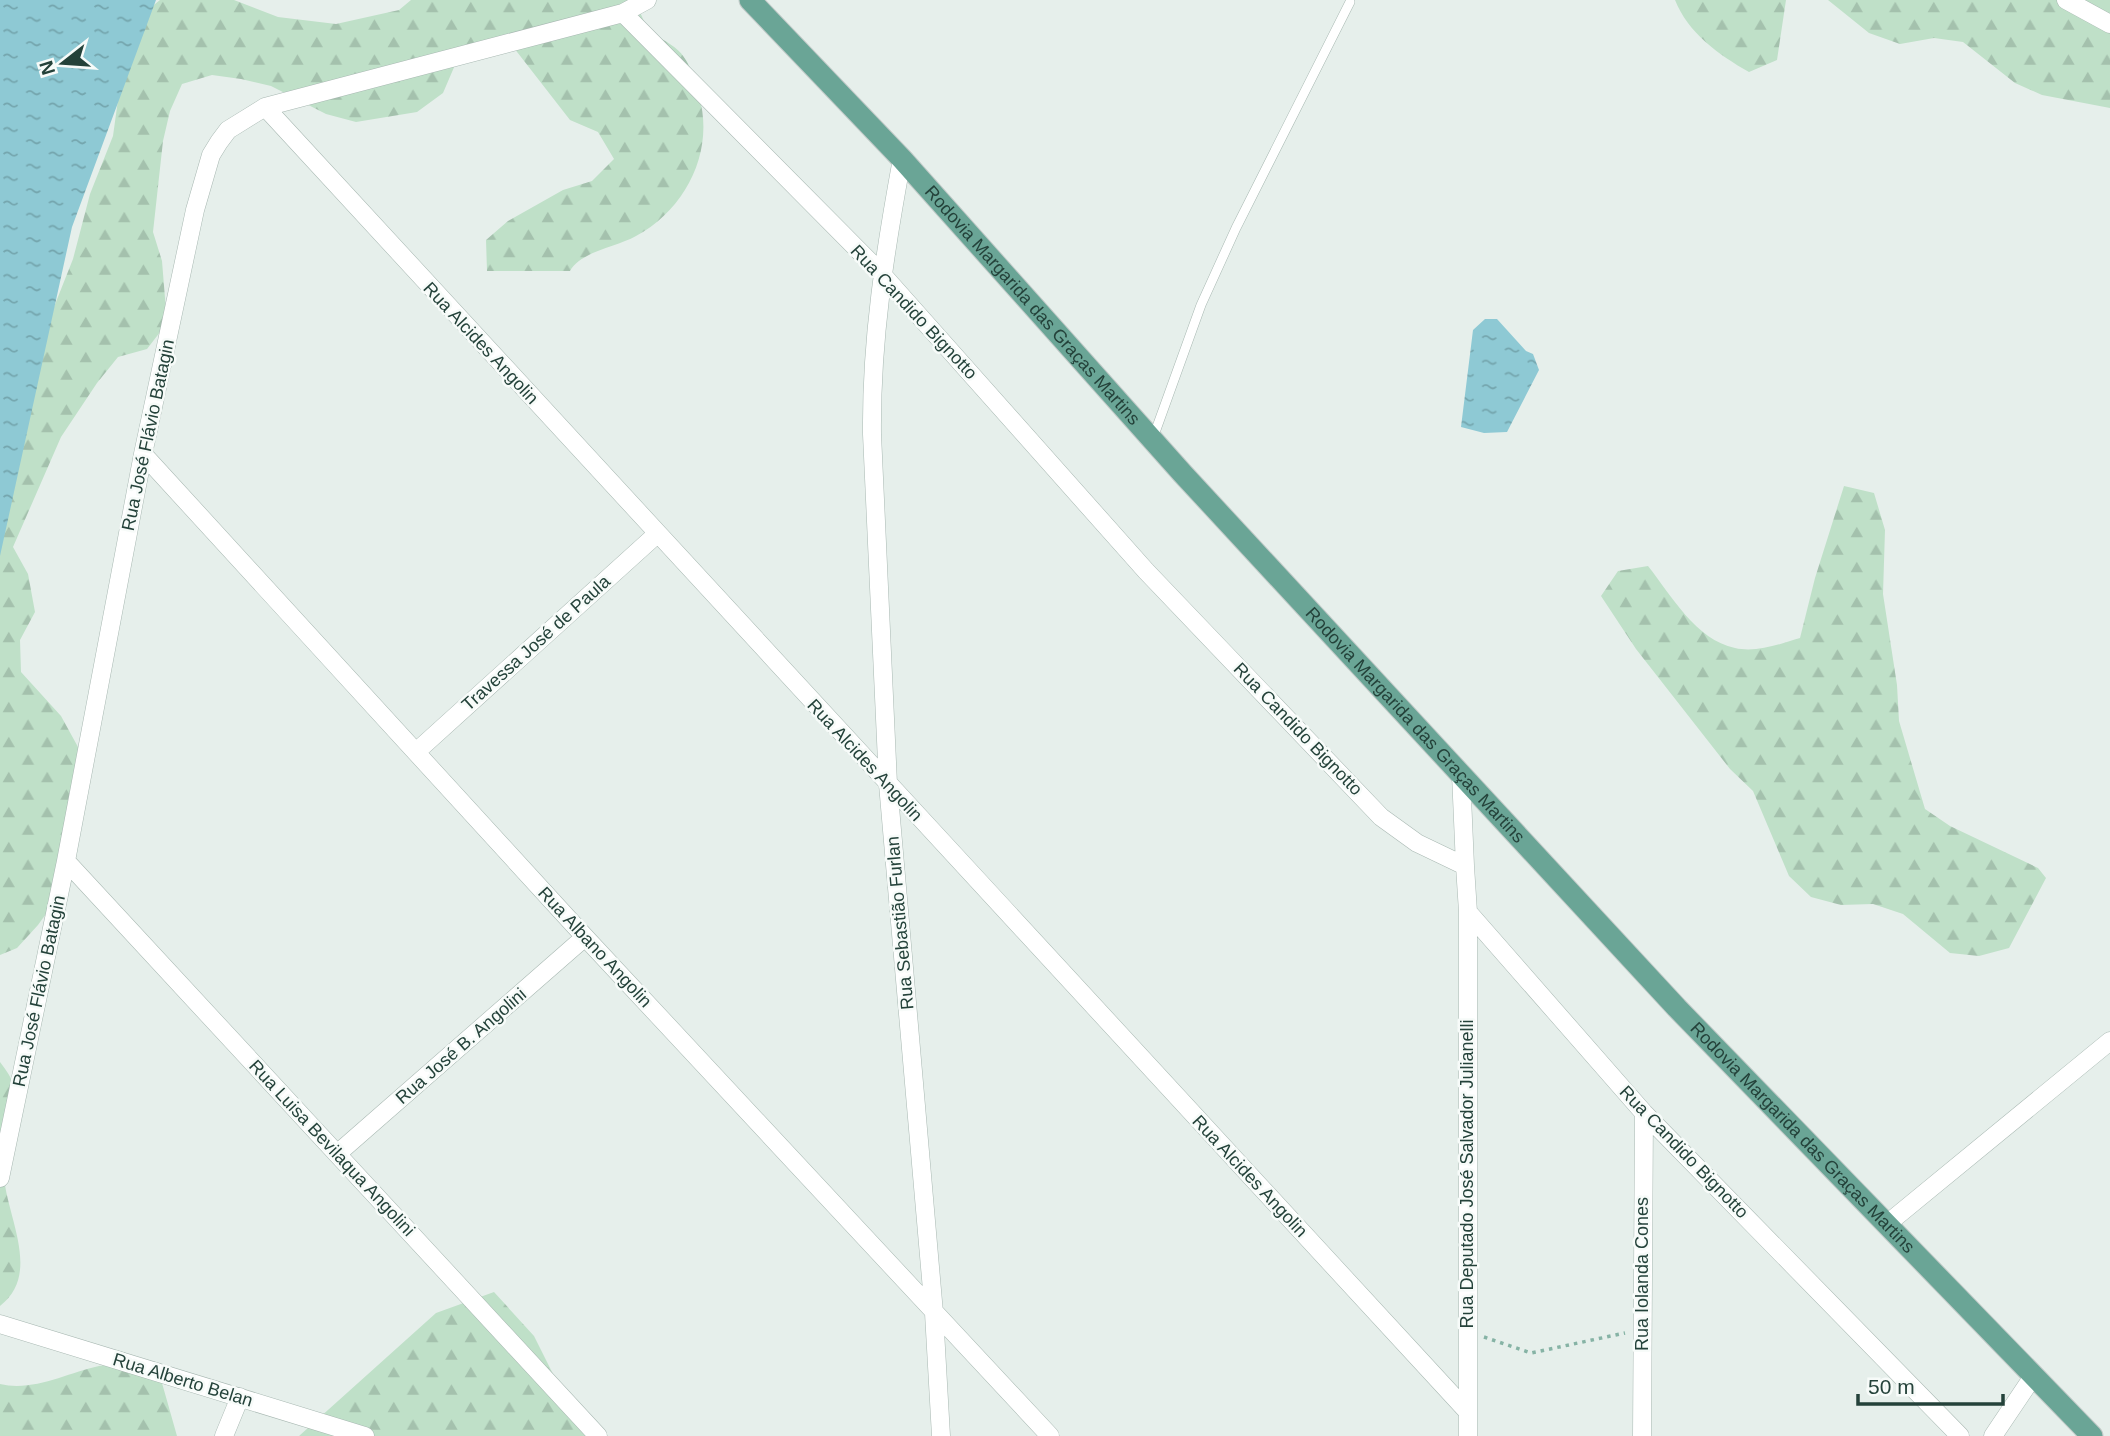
<svg xmlns="http://www.w3.org/2000/svg" width="2110" height="1436" viewBox="0 0 2110 1436" font-family="Helvetica,sans-serif">
  <defs>
    <pattern id="forest-firs" width="22" height="20" patternUnits="userSpaceOnUse" patternTransform="scale(1.75)"><rect width="22" height="20" fill="#bfe0c8"/><path d="M5 1l3.5 6h-7zM16 11l3.5 6h-7z" fill="#a4c1ad"/></pattern>
    <pattern id="water-ripples" width="26" height="14" patternUnits="userSpaceOnUse" patternTransform="scale(1.75)"><rect width="26" height="14" fill="#8ec9d4"/><path d="M2 4q2-2 4 0t4 0M15 11q2-2 4 0t4 0" fill="none" stroke="#74a5ad"/></pattern>
  </defs>
  <rect width="100%" height="100%" fill="#e6efeb"/>
  <path fill="url(#forest-firs)" d="M160 0H234L278 17 336 24 399 10 411 0H638L637 5 649 33C685 49 689 59 699 96 715 151 686 209 636 236 617 247 581 251 570 271H487L486 240 508 221 563 190 592 181 614 159 598 132 570 120 514 48 455 65 443 93 417 112 356 122 326 114 271 86 241 79 212 75 182 84 170 111 163 141 153 232 162 261 167 323 147 349 118 357 97 383 61 437 13 547 28 574 35 612 20 640 21 672 61 716 78 747 83 777 55 901 38 925 17 948 0 955V475L50 317 73 259 90 194 113 136 121 78 139 17Z
    M1675 0H1786L1777 60 1749 72C1719 55 1688 33 1675 0Z
    M1828 0H2110V108L2042 95 2015 83 1963 42 1934 38 1900 44 1869 33Z
    M1844 486 1874 493 1885 530 1883 594 1897 685 1899 721 1925 809 1950 826 2038 868 2046 878 2009 948 1979 956 1950 953 1903 914 1873 904 1841 905 1811 897 1789 876 1753 791 1730 769 1636 649 1601 596 1618 571 1648 566C1671 595 1696 640 1735 648 1756 653 1780 644 1800 638L1815 578Z
    M0 1062C17 1083 27 1111 17 1137 13 1146 5 1158 4 1167 1 1209 45 1271 0 1306Z
    M494 1292 534 1336 562 1392 595 1436H299L436 1313Z
    M132 1364 160 1376 177 1436H0V1384C33 1392 67 1373 99 1366 109 1364 121 1364 132 1364Z"/>
  <path fill="url(#water-ripples)" d="M0 0H156L72 227 0 556Z
    M1485 319H1497L1526 351 1533 354 1539 370 1507 432 1484 433 1461 427 1473 330Z"/>
  <g fill="none" stroke-linecap="round" stroke-linejoin="round">
    <defs>
      <path id="lane" d="M1153 438 1201 305 1236 228 1350 2"/>
      <path id="street" d="M2066 0 2110 24
        M623 13 881 273 1146 571 1381 817 1417 843 1465 866 1468 912V1436
        M265 107 1467 1411
        M902 159C885 251 871 340 872 434L888 784 934 1313 941 1436
        M143 454 585 937 1050 1436
        M416 752 657 534
        M1461 774 1465 866
        M66 861 598 1436
        M1468 912 1644 1113 1960 1436
        M337 1154 585 937
        M0 1178 66 861 143 454 195 210 211 155 219 142 228 130 265 107 623 13 647 0
        M1887 1224 2110 1041
        M0 1324 365 1436
        M224 1436 240 1397
        M1642 1436 1644 1113
        M1993 1436 2034 1375"/>
      <g id="primary">
        <path id="s1" d="M750 0 902 159 1183 474 1677 1008 2092 1436"/>
      </g>
    </defs>
    <use href="#lane" stroke="#a8b8b2" stroke-width="10"/>
    <use href="#street" stroke="#a8b8b2" stroke-width="19"/>
    <use href="#primary" stroke="#c2cac8" stroke-width="23"/>
    <path stroke="#86b3a5" stroke-width="3.5" stroke-dasharray="3.5 5" stroke-linecap="butt" d="M1484 1337 1531 1353 1625 1333"/>
    <use href="#lane" stroke="#fff" stroke-width="9"/>
    <use href="#street" stroke="#fff" stroke-width="18"/>
    <use href="#primary" stroke="#6aa596" stroke-width="21"/>
  </g>
  <g text-anchor="middle" stroke-width="5" stroke-linejoin="round" paint-order="stroke">
    <g font-size="18" fill="#24423a" stroke="#f7fbf9">
      <text dy="6" stroke="none"><textPath href="#s1" startOffset="416">Rodovia Margarida das Graças Martins</textPath></text>
      <text transform="translate(914 312) rotate(47)" y="6">Rua Candido Bignotto</text>
      <text transform="translate(481 343) rotate(47)" y="6">Rua Alcides Angolin</text>
      <text transform="translate(148 435) rotate(-78)" y="6">Rua José Flávio Batagin</text>
      <text transform="translate(536 643) rotate(-42)" y="6">Travessa José de Paula</text>
      <text dy="6" stroke="none"><textPath href="#s1" startOffset="984">Rodovia Margarida das Graças Martins</textPath></text>
      <text transform="translate(1298 729) rotate(46)" y="6">Rua Candido Bignotto</text>
      <text transform="translate(865 760) rotate(47)" y="6">Rua Alcides Angolin</text>
      <text transform="translate(900 923) rotate(-95)" y="6">Rua Sebastião Furlan</text>
      <text transform="translate(595 947) rotate(47)" y="6">Rua Albano Angolin</text>
      <text transform="translate(39 991) rotate(-78)" y="6">Rua José Flávio Batagin</text>
      <text transform="translate(461 1046) rotate(-41)" y="6">Rua José B. Angolini</text>
      <text dy="6" stroke="none"><textPath href="#s1" startOffset="1550">Rodovia Margarida das Graças Martins</textPath></text>
      <text transform="translate(332 1148) rotate(47)" y="6">Rua Luisa Bevilaqua Angolini</text>
      <text transform="translate(1684 1152) rotate(46)" y="6">Rua Candido Bignotto</text>
      <text transform="translate(1467 1174) rotate(-90)" y="6">Rua Deputado José Salvador Julianelli</text>
      <text transform="translate(1250 1176) rotate(47)" y="6">Rua Alcides Angolin</text>
      <text transform="translate(1642 1274) rotate(-90)" y="6">Rua Iolanda Cones</text>
      <text transform="translate(183 1380) rotate(17)" y="6">Rua Alberto Belan</text>
    </g>
  </g>
  <g transform="translate(63 63) rotate(253)" stroke="#f7fbf9" stroke-width="5" paint-order="stroke">
  <path d="M0-5L12 26L0 18L-12 26Z" fill="#24423a"/>
  <text y="-10" font-size="19" font-weight="bold" text-anchor="middle" fill="#24423a">N</text>
  </g>
  <path d="M1858 1394v10h145v-10" fill="none" stroke="#24423a" stroke-width="3.5"/>
  <text x="1868" y="1394" font-size="21" fill="#24423a" stroke="#f7fbf9" stroke-width="5" paint-order="stroke">50 m</text>
</svg>
